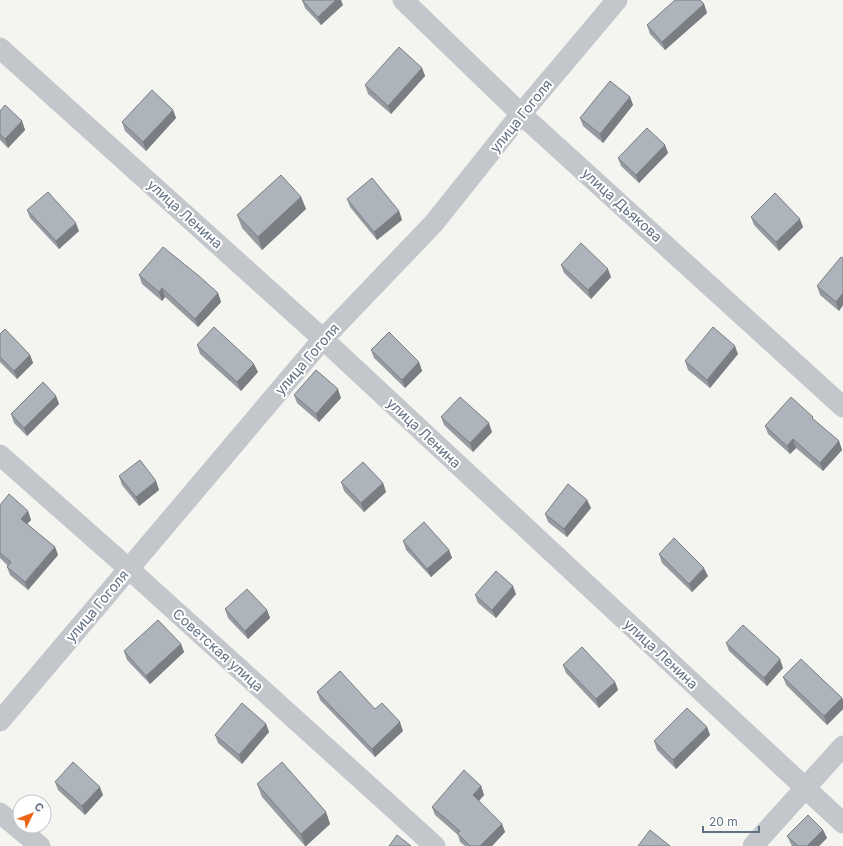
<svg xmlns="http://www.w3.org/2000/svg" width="843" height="846" viewBox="0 0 843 846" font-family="Inter,sans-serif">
  <rect width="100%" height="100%" fill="#f4f5f0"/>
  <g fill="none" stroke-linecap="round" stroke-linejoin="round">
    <path stroke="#c3c6ca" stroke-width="21" d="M403 0 521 114 843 407
      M0 48 323 339 843 823
      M0 455 129 569 435 846
      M0 721 323 339 434 223 521 114 617 0
      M0 813 40 846
      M753 846 843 746"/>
  </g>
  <path fill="#969ba1" d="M302 0 343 5 321 25 305 8Z
    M704 4 707 13 665 50 650 34 647 25Z
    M422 68 425 76 391 114 368 94 365 85Z
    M630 97 633 105 603 143 583 126 580 118Z
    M173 110 176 118 146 151 125 131 122 122Z
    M0 111 22 121 25 130 8 148 0 140Z
    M665 145 668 153 639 183 621 166 618 158Z
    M301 197 306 209 262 250 242 228 237 215Z
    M347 199 399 211 402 220 377 240 350 207Z
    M27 210 79 231 59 249 30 218Z
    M751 217 803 227 779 251 754 225Z
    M843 258V305L839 311 820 295 817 286Z
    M561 265 611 277 591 299 564 273Z
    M139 275 218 293 221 302 198 327 165 297 162 301 142 284Z
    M0 334 30 355 33 363 17 379 0 362Z
    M197 345 258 372 241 391 200 354Z
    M371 350 419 362 422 371 405 388 374 358Z
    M738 354 710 388 688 370 685 361Z
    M294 395 341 398 319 422 297 403Z
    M56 396 59 404 27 436 14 423 11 414Z
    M441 417 492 432 473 452 444 425Z
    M814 420 839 441 842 450 823 471 796 448 790 454 768 434 765 426Z
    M119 476 156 481 159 490 139 506 122 485Z
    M341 482 383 483 386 492 364 512 344 491Z
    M587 500 591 508 567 537 548 522 545 514Z
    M0 505 28 511 31 520 27 524 55 547 58 555 28 590 10 575 7 567 8 566 0 558Z
    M403 541 449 550 452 558 431 577 406 550Z
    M659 554 708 576 692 592 662 563Z
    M516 594 496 618 478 603 475 595Z
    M225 609 267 610 270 618 248 639 228 618Z
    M726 643 783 668 767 686 729 651Z
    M181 644 184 652 150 684 127 660 124 651Z
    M563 665 615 682 618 690 599 708 566 673Z
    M783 677 842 698 843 700V709L827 725 786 685Z
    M317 692 375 709 403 731 375 757 320 700Z
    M266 724 269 732 242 764 218 743 215 735Z
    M707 727 710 735 676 769 657 750 654 741Z
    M55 782 103 795 85 815 58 790Z
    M257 784 326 812 330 824 306 846H305L262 797Z
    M481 786 484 795 479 801 502 824 505 832 492 846H465L460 842 458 835 435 815 432 807Z
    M823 830 827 838 819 846H792L787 836Z"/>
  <path fill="#7a7e83" d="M336 0H341L343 5 321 25 318 17Z
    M704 4 707 13 665 50 662 42Z
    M422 68 425 76 391 114 388 106Z
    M630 97 633 105 603 143 600 134Z
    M173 110 176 118 146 151 143 142Z
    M22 121 25 130 8 148 5 139Z
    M665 145 668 153 639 183 636 175Z
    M301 197 306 209 262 250 258 237Z
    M399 211 402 220 377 240 374 232Z
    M800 219 803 227 779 251 776 242Z
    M76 223 79 231 59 249 56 241Z
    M608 269 611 277 591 299 588 290Z
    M162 288 165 297 162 301 159 292Z
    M218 293 221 302 198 327 195 319Z
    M843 293V305L839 311 836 302Z
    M735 346 738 354 710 388 707 380Z
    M30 355 33 363 17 379 14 371Z
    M419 362 422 371 405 388 402 380Z
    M254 364 258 372 241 391 237 382Z
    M338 389 341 398 319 422 316 414Z
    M56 396 59 404 27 436 24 428Z
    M489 423 492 432 473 452 470 443Z
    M793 439 796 448 790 454 787 446Z
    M839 441 842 450 823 471 820 463Z
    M156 481 159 490 139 506 136 497Z
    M383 483 386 492 364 512 361 503Z
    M587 500 591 508 567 537 564 529Z
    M28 511 31 520 24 527 21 519Z
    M55 547 58 555 28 590 25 582Z
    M449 550 452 558 431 577 427 569Z
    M704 568 708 576 692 592 689 584Z
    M513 586 516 594 496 618 492 610Z
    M267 610 270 618 248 639 245 631Z
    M181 644 184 652 150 684 146 676Z
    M780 659 783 668 767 686 764 678Z
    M615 682 618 690 599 708 596 699Z
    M842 698 843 700V709L827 725 824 716Z
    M400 722 403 731 375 757 372 749Z
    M266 724 269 732 242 764 239 755Z
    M707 727 710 735 676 769 673 760Z
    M481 786 484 795 476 804 473 795Z
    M100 787 103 795 85 815 82 806Z
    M326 812 330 824 306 846H305L301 834Z
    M502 824 505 832 492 846H480Z
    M823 830 827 838 819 846H807Z"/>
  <path fill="#aeb4bb" stroke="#7a7e83" d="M302 0H336L318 17Z
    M675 0H700L704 4 662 42 647 25Z
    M399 47 422 68 388 106 365 85Z
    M610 81 630 97 600 134 580 118Z
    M152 90 173 110 143 142 122 122Z
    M5 105 22 121 5 139 0 134V111Z
    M647 128 665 145 636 175 618 158Z
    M281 175 301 197 258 237 237 215Z
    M372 178 399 211 374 232 347 199Z
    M48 192 76 223 56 241 27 210Z
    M775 193 800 219 776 242 751 217Z
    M581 243 608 269 588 290 561 265Z
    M163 247 199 276 218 293 195 319 162 288 159 292 139 275Z
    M841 257 843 258V293L836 302 817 286Z
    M214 327 254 364 237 382 197 345Z
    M713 327 735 346 707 380 685 361Z
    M5 329 30 355 14 371 0 357V334Z
    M389 332 419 362 402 380 371 350Z
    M316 370 338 389 316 414 294 395Z
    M43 382 56 396 24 428 11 414Z
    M460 397 489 423 470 443 441 417Z
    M791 397 813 417 812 418 839 441 820 463 793 439 787 446 765 426Z
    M140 460 156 481 136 497 119 476Z
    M363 462 383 483 361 503 341 482Z
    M568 484 587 500 564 529 545 514Z
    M9 494 28 511 21 519 55 547 25 582 7 567 11 562 0 553V505Z
    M424 522 449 550 427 569 403 541Z
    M674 538 704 568 689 584 659 554Z
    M496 571 513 586 492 610 475 595Z
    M247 589 267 610 245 631 225 609Z
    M158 620 181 644 146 676 124 651Z
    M743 625 780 659 764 678 726 643Z
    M582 647 615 682 596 699 563 665Z
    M801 659 842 698 824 716 783 677Z
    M340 671 375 709 382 703 400 722 372 749 317 692Z
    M242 703 266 724 239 755 215 735Z
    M687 708 707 727 673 760 654 741Z
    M73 762 100 787 82 806 55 782Z
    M282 762 326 812 301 834 257 784Z
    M464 770 481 786 473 795 502 824 480 846H470L457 833 460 831 432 807Z
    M808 815 823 830 807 846H798L787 836Z
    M650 830 670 846H638Z
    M397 835 411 846H389Z"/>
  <g text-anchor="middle" stroke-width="4" stroke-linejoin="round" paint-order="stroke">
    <g font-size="14" fill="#617083" stroke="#fff">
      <text transform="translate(521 116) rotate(-51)" y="5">улица Гоголя</text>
      <text transform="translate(622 205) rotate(42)" y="5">улица Дьякова</text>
      <text transform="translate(185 214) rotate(42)" y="5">улица Ленина</text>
      <text transform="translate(307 359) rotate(-49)" y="5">улица Гоголя</text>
      <text transform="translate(424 433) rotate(43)" y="5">улица Ленина</text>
      <text transform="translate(97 606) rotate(-50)" y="5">улица Гоголя</text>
      <text transform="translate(218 650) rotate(42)" y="5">Советская улица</text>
      <text transform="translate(661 654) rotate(43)" y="5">улица Ленина</text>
    </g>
  </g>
  <g transform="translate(32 814) rotate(47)"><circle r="19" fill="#ffffff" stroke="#c0c6cd"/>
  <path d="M0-3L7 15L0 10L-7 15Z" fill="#ef6416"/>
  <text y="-6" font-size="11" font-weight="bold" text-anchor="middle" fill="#617083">С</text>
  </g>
  <path d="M703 826v6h56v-6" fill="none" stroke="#617083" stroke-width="2"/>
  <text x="709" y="826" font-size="12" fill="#617083" stroke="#ffffff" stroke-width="3" paint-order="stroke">20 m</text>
</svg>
